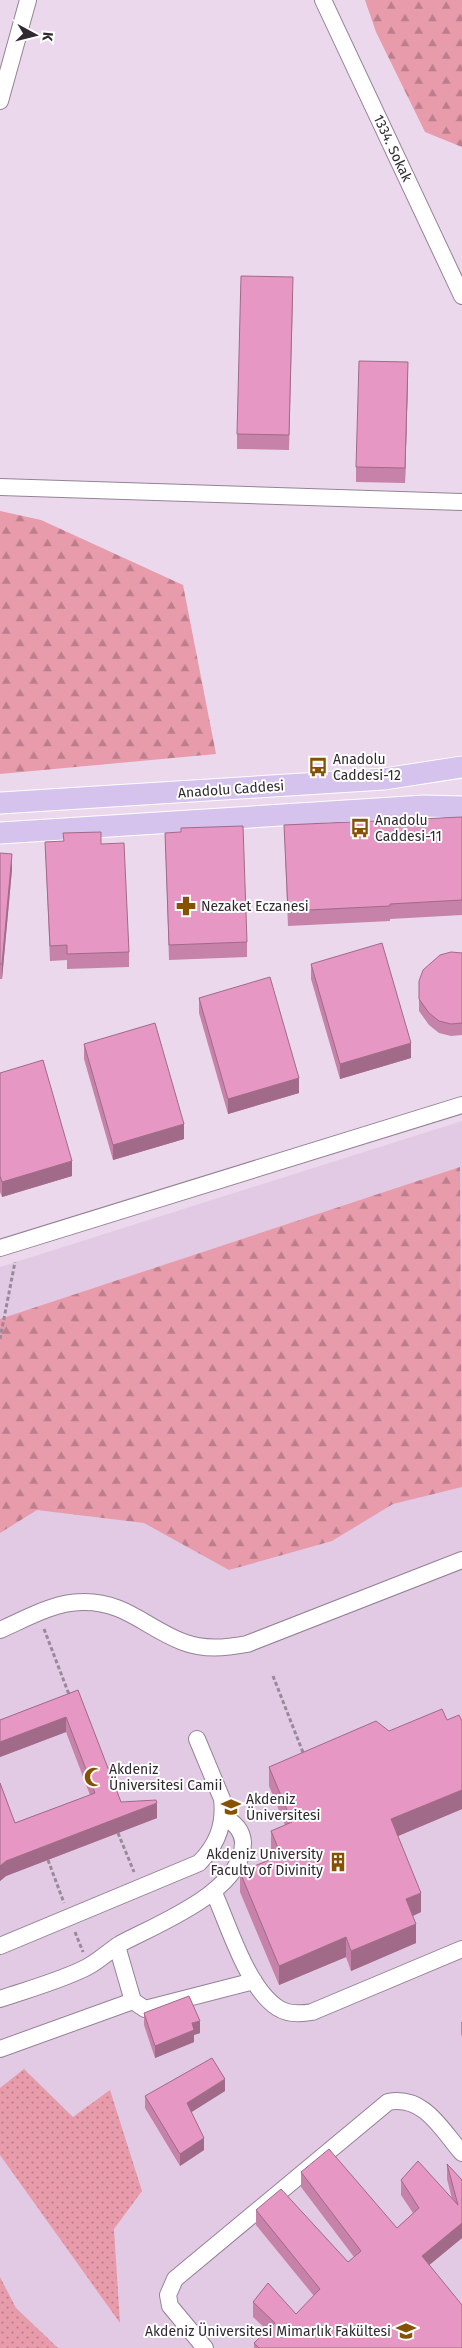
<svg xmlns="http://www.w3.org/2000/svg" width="462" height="2348" viewBox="0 0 462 2348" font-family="'Fira Sans',sans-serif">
  <defs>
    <pattern id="grass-dots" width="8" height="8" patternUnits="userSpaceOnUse" patternTransform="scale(1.25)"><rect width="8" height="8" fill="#e79bab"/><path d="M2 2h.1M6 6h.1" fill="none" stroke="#bc7e8c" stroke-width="1.8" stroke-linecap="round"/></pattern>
    <pattern id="forest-firs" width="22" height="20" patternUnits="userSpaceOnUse" patternTransform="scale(1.25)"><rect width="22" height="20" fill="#e79bab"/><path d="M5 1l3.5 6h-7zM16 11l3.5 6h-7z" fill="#bc7e8c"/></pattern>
  </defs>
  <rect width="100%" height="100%" fill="#ebd8ec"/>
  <path fill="#e2cae4" d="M462 1121V2348H0V1267Z"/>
  <path fill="url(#grass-dots)" d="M24 2069 73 2117 110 2090 142 2191 114 2229 120 2323 0 2155V2088Z
    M0 2277 16 2308 58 2348H0Z"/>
  <path fill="url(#forest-firs)" d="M365 0H462V147L425 132 376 32Z
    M0 511 41 520 183 585 216 754 0 774Z
    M460 1167 462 1487 393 1504 332 1541 229 1570 144 1523 37 1510 0 1533V1319Z"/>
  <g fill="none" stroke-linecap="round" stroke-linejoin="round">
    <defs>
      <path id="minor" d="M323 0 462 296
        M0 101 28 0
        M0 487 462 502
        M0 1248 462 1105
        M0 1630C25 1619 54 1602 82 1602 125 1601 146 1628 183 1642 204 1650 225 1648 247 1644L462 1560
        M214 1893C229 1926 247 1988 278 2008 289 2015 301 2014 312 2012L462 1949
        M0 1946 199 1863C217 1845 225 1825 222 1799L197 1739
        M0 1999C26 1990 66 1979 89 1966 100 1960 109 1951 120 1944 157 1924 244 1891 243 1842 242 1830 234 1822 223 1817
        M133 2001 145 2009 254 1981
        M0 2049 133 2001 117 1946
        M205 2348 170 2306 168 2295 175 2279 388 2102C424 2095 441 2129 462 2153"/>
      <path id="major" d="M0 803 384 779 462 767
        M0 833 424 806 462 807"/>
    </defs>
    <use href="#minor" stroke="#948395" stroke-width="18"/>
    <use href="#major" stroke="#fff" stroke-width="23"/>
    <path stroke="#988a99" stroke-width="3" stroke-dasharray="4 2.5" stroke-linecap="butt" d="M0 1339 15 1262
      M44 1629 70 1697
      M273 1676 304 1755
      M118 1833 134 1872
      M48 1860 64 1903
      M75 1932 83 1952"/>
    <use href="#minor" stroke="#fff" stroke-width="16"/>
    <use href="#major" stroke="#d5c3ee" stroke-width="21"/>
  </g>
  <path fill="#c682a9" d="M293 292 289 450 237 449V434Z
    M408 377 405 483 356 482V467Z
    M462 817V915L390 919V921L288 926 284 825Z
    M165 833 247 942V957L169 960Z
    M45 842 129 952V967L67 969V960L50 961Z
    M0 853 12 869 2 979H0Z
    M462 953V1035L451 1036 439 1033 429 1025 419 1011V999Z
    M311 964 411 1058 340 1079 311 979Z
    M199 998 299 1093 228 1114 199 1013Z
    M84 1044 184 1139 113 1160 84 1059Z
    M0 1073 72 1176 2 1197 0 1192Z
    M78 1690 121 1802 157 1818 6 1876 0 1881V1783L15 1823 90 1795 66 1732 0 1757V1720Z
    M447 1720 462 1721V1809L398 1836 421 1912 413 1916 416 1943 351 1971 346 1957 279 1985 240 1892V1872L274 1858 271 1850V1831L285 1825 269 1786V1767L389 1731Z
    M144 2013 200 2033 194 2035V2042L155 2058 144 2025Z
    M461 2022H462V2037L461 2034Z
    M225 2091 191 2112 204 2150 180 2166 145 2108V2096Z
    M447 2164 462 2180V2238L429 2265 462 2348H254V2343L267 2330 253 2317V2302L296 2314 314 2296 256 2225V2210L348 2262 354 2257 301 2187V2172L397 2228 413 2213 401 2195V2180L452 2199 447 2179Z"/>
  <path fill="#a16a89" d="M408 362V377L405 483V468Z
    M12 854V869L2 979V964Z
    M411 1043V1058L340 1079V1064Z
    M299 1078V1093L228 1114V1099Z
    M184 1124V1139L113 1160V1145Z
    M72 1161V1176L2 1197V1182Z
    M66 1717V1732L0 1757V1742Z
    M462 1790V1809L391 1839V1819Z
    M157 1803V1818L6 1876 0 1881V1866L6 1861Z
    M421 1893V1912L406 1919V1899Z
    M416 1924V1943L351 1971V1951Z
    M346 1937V1957L279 1985V1966Z
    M200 2021V2033L194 2035V2042L155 2058V2046L192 2023Z
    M225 2079V2091L187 2115V2103Z
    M204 2138V2150L180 2166V2154Z
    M462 2223V2238L422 2271V2256Z"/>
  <path fill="#e697c4" stroke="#a16a89" d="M241 276 293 277 289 435 237 434Z
    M359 361 408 362 405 468 356 467Z
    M462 817V900L390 904V906L288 911 284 825Z
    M243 826 247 942 169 945 165 833 181 832V828Z
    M101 832V844L124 843 129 952 67 954V945L50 946 45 842 64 841 63 833Z
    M0 853 12 854 2 964H0Z
    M382 943 411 1043 340 1064 311 964Z
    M451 952 462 953V1023L451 1024 439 1021 429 1013 419 999V981L423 970 440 955Z
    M270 977 299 1078 228 1099 199 998Z
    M155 1023 184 1124 113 1145 84 1044Z
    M43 1060 72 1161 2 1182 0 1176V1073Z
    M78 1690 121 1802 156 1800 157 1803 6 1861 0 1866V1783L15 1823 95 1793 66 1717 0 1742V1720Z
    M442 1709 447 1720 459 1715 462 1721V1790L391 1819 421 1893 406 1899 416 1924 351 1951 346 1937 279 1966 240 1872 281 1855 271 1831 292 1822 269 1767 376 1721 389 1731Z
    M189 1996 200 2021 192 2023 194 2030 155 2046 144 2013Z
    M212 2058 225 2079 187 2103 204 2138 180 2154 145 2096Z
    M329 2149 397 2228 419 2208 401 2180 418 2161 458 2205 447 2164 462 2180V2223L422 2256 462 2305V2348H259L254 2343 275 2323 253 2302 268 2283 296 2314 320 2289 256 2210 281 2189 348 2262 361 2251 301 2172Z"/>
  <defs>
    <symbol id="bus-bare" viewBox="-9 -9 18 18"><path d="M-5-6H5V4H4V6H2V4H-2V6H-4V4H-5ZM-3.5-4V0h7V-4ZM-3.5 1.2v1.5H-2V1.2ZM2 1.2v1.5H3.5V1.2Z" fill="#865100" stroke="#fff" stroke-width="2.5" paint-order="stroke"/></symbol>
    <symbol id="pharmacy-bare" viewBox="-9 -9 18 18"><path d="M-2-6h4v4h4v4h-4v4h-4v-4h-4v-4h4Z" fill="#865100" stroke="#fff" stroke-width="2.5" paint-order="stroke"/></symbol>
    <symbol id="mosque-bare" viewBox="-9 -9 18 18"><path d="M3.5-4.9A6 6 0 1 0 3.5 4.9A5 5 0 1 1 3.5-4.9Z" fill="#865100" stroke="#fff" stroke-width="2.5" paint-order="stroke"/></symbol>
    <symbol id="university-bare" viewBox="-9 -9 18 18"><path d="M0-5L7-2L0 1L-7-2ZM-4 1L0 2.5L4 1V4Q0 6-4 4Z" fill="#865100" stroke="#fff" stroke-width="2.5" paint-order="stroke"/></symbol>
    <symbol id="building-bare" viewBox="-9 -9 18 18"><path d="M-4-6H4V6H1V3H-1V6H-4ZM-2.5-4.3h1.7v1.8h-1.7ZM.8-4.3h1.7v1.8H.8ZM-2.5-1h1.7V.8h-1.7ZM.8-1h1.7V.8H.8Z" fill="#865100" stroke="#fff" stroke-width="2.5" paint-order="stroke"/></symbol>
  </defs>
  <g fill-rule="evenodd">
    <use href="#bus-bare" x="304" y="753" width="28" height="28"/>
    <use href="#bus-bare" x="346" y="814" width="28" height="28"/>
    <use href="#pharmacy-bare" x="172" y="892" width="28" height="28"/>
    <use href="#mosque-bare" x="80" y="1763" width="28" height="28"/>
    <use href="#university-bare" x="217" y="1793" width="28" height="28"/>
    <use href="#building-bare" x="324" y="1848" width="28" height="28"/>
    <use href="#university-bare" x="392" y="2317" width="28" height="28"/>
  </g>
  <g text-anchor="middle" stroke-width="4" stroke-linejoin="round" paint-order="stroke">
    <g font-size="14" fill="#302930" stroke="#fff">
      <text transform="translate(393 148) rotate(65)" y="5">1334. Sokak</text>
      <text transform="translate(231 789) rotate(-4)" y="5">Anadolu Caddesi</text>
    </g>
    <g font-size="14" fill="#302930" stroke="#fff" text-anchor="start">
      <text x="333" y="764">Anadolu<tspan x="333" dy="16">Caddesi-12</tspan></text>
      <text x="375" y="825">Anadolu<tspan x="375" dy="16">Caddesi-11</tspan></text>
      <text x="201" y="911">Nezaket Eczanesi</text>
      <text x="109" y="1774">Akdeniz<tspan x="109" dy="16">Üniversitesi Camii</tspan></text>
      <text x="246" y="1804">Akdeniz<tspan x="246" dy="16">Üniversitesi</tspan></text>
      <text x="323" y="1859" text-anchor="end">Akdeniz University<tspan x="323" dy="16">Faculty of Divinity</tspan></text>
      <text x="391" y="2336" text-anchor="end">Akdeniz Üniversitesi Mimarlık Fakültesi</text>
    </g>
  </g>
  <g transform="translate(35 35) rotate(97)" stroke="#ffffff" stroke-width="4" paint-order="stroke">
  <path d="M0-4L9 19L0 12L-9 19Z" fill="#302930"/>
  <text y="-8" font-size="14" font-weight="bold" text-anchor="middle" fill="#302930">K</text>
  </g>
</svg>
